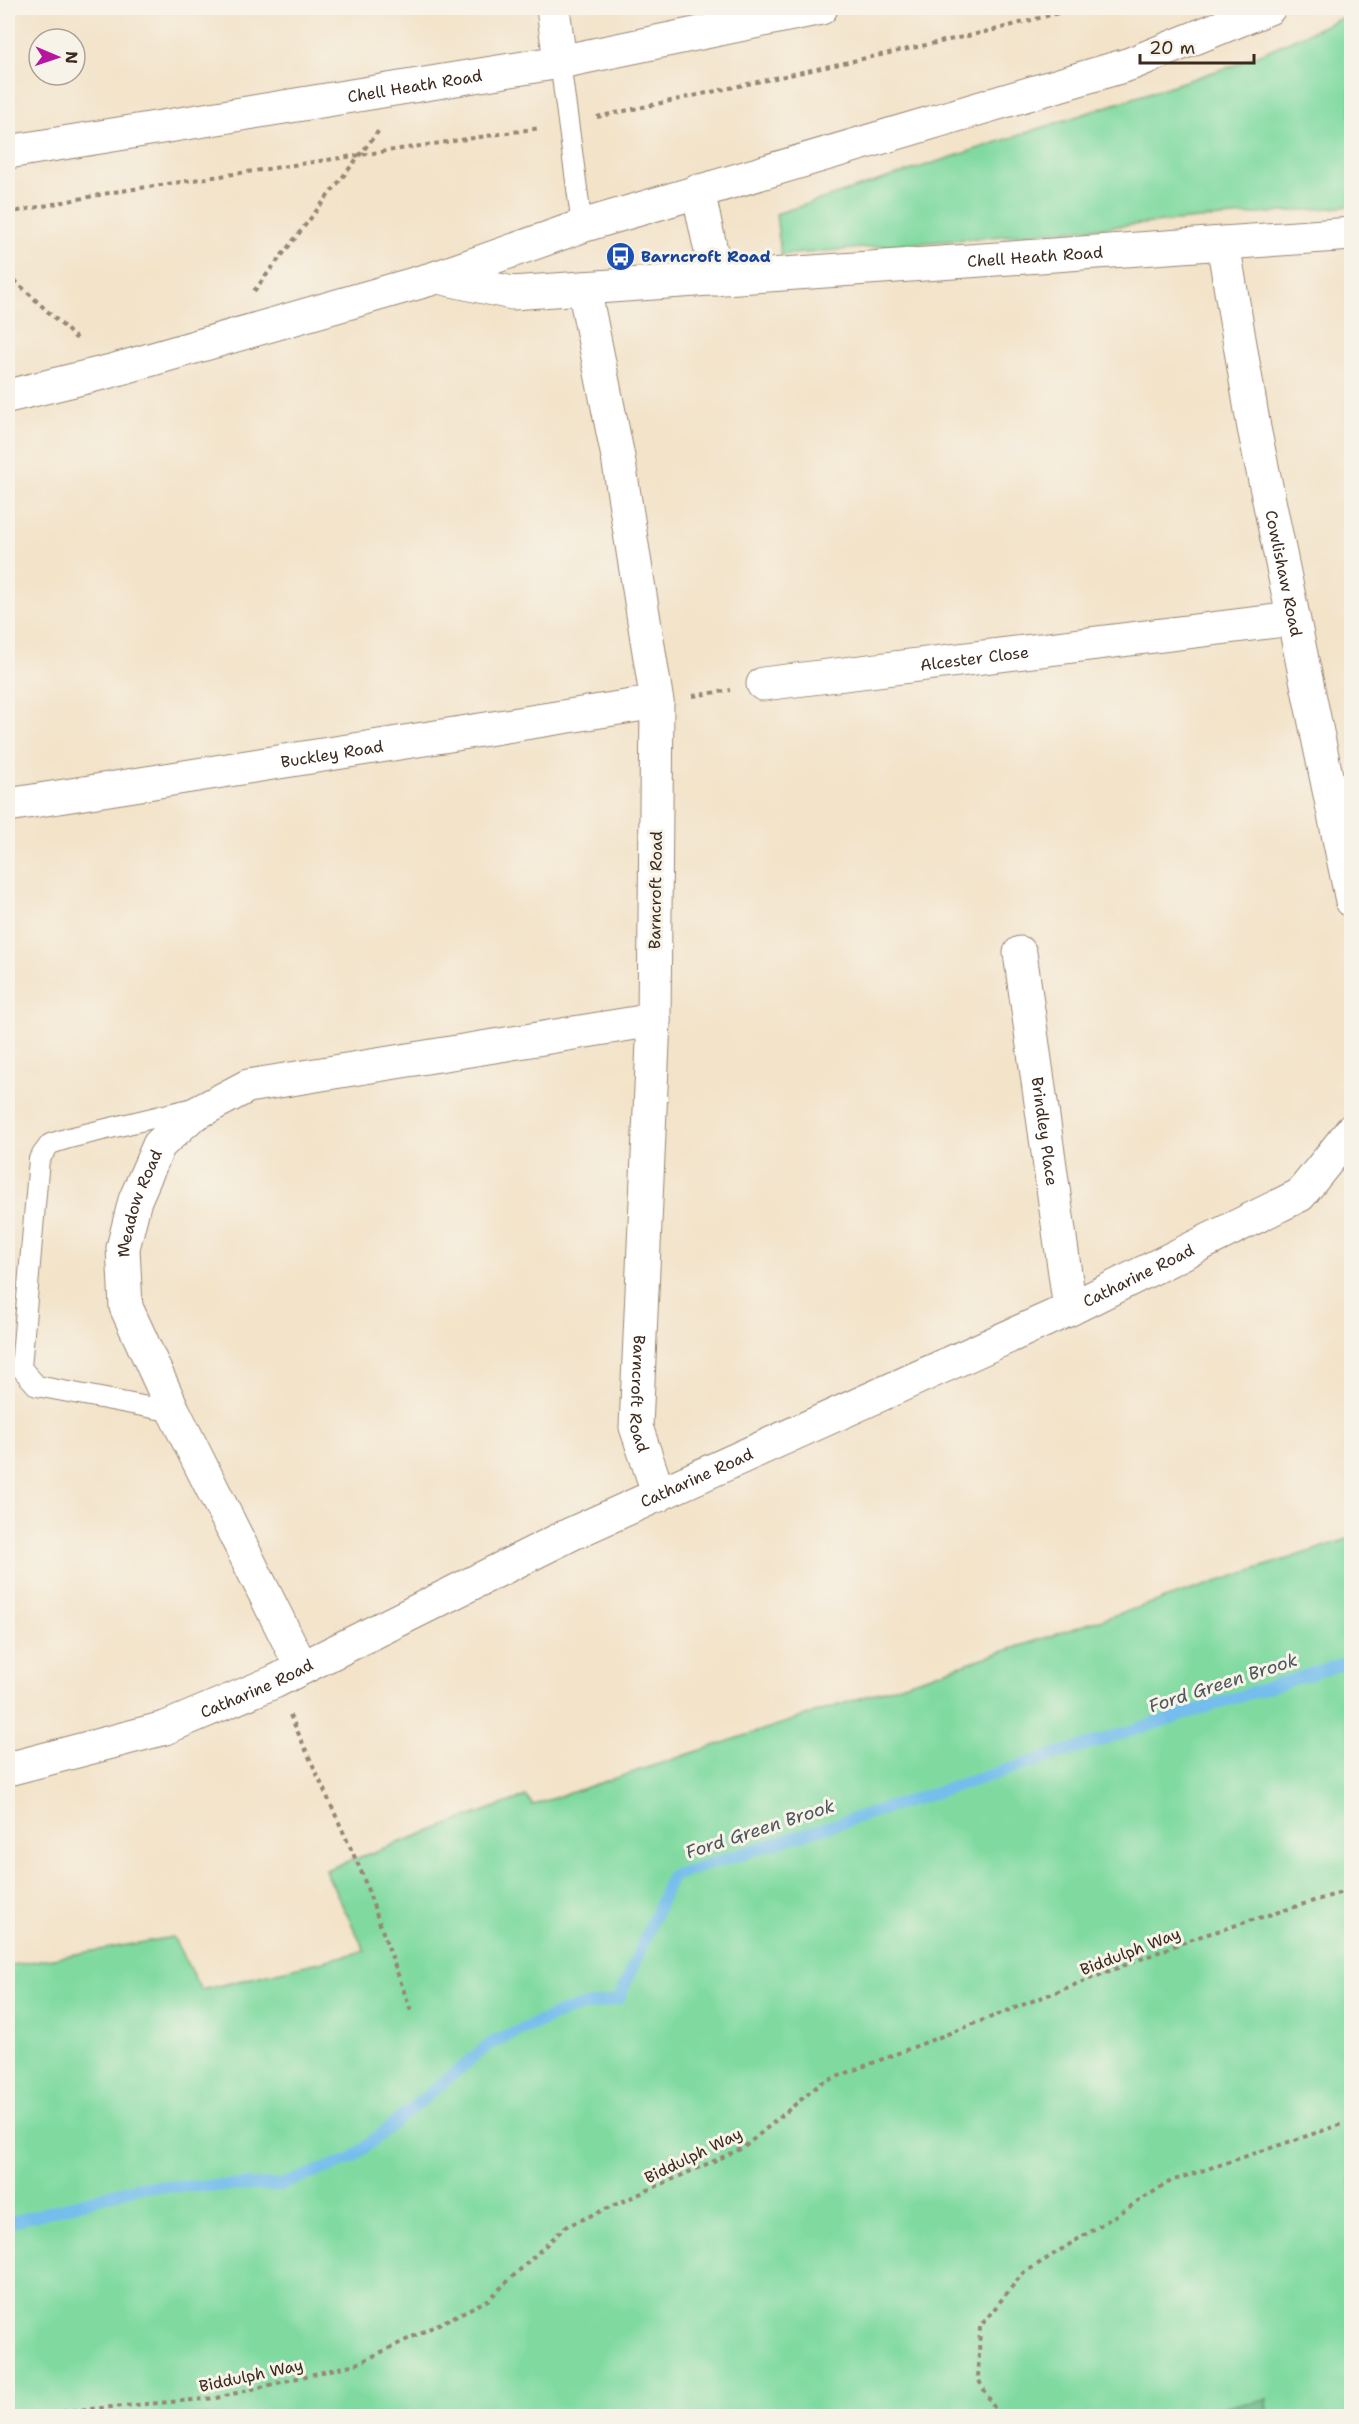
<svg xmlns="http://www.w3.org/2000/svg" width="1359" height="2424" viewBox="0 0 1359 2424" font-family="'Shantell Sans',sans-serif">
  <rect width="100%" height="100%" fill="#f7f3e8"/>
  <filter id="ink" filterUnits="userSpaceOnUse"><feTurbulence type="fractalNoise" baseFrequency=".0167" numOctaves="2"/><feDisplacementMap in="SourceGraphic" scale="12" xChannelSelector="R" yChannelSelector="G"/><feConvolveMatrix kernelMatrix="1 2 1 2 8 2 1 2 1" color-interpolation-filters="sRGB"/></filter>
  <filter id="wash" filterUnits="userSpaceOnUse"><feTurbulence type="fractalNoise" baseFrequency=".008" numOctaves="4" result="noise"/><feDisplacementMap in="SourceGraphic" scale="24" xChannelSelector="R" yChannelSelector="G"/><feGaussianBlur stdDeviation="1.35" result="paint"/><feColorMatrix in="noise" values="0 0 0 0 0 0 0 0 0 0 0 0 0 0 0 0 0 1.4 0 .05"/><feComposite in="paint" operator="in"/></filter>
  <g filter="url(#wash)">
    <rect width="100%" height="100%" fill="#f3e3c9"/>
    <path fill="#80daa0" stroke="#5e825f" stroke-width="1.5" d="M1351 14V206L781 255 776 214 1235 65Z
      M1351 1538V2416H8V1966L173 1937 201 1990 365 1951 325 1870 526 1796 533 1805Z"/>
    <path fill="#68ba86" stroke="#527252" stroke-width="1.5" d="M1267 2400 1268 2416H1157Z"/>
    <g fill="none" stroke-linecap="round" stroke-linejoin="round">
      <path stroke="#74bdec" stroke-width="12" d="M8 2223 139 2187 281 2185 351 2159 491 2043 567 2010 619 1999 672 1876 1352 1661"/>
    </g>
  </g>
  <g filter="url(#ink)">
    <g fill="none" stroke-linecap="round" stroke-linejoin="round">
      <defs>
        <path id="service" d="M560 62 582 226
          M174 1412 37 1386 21 1368 39 1159 50 1144 69 1138 194 1108"/>
        <g id="minor">
          <path d="M553 8 560 62"/>
          <path id="s1" d="M8 152 560 62 821 8"/>
          <path d="M698 191 717 279"/>
          <path id="s2" d="M1223 243 1254 428 1352 901"/>
          <path id="s3" d="M438 277 512 293 1352 234"/>
          <path id="s4" d="M584 288 618 457 657 702 654 1020 636 1427 659 1495"/>
          <path id="s5" d="M763 684 1292 619"/>
          <path id="s6" d="M8 805 657 702"/>
          <path id="s7" d="M1020 953 1070 1309"/>
          <path id="s8" d="M302 1668 174 1412 126 1307 123 1248 135 1200 159 1145 191 1116 248 1086 654 1020"/>
          <path id="s9" d="M8 1769 165 1728 274 1682 571 1534 1070 1309 1300 1195 1352 1130"/>
        </g>
        <path id="tertiary" d="M8 396 111 371 438 277 582 226 1130 64 1269 8"/>
      </defs>
      <use href="#service" stroke="#978674" stroke-width="22"/>
      <use href="#minor" stroke="#978674" stroke-width="35"/>
      <use href="#tertiary" stroke="#978674" stroke-width="35"/>
      <path stroke="#978674" stroke-width="4" stroke-dasharray="4.5 4.5" stroke-linecap="butt" d="M597 117 990 31 1077 8
        M8 213 114 192 540 128
        M8 274 79 341
        M254 291 380 129
        M693 696 730 690
        M290 1715 361 1871 411 2011
        M46 2416 66 2411 216 2398 359 2363 488 2300 565 2227 743 2148 821 2083 1195 1938 1352 1889
        M999 2416 978 2379 980 2327 1022 2274 1171 2181 1352 2121"/>
      <use href="#service" stroke="#fff" stroke-width="20"/>
      <use href="#minor" stroke="#fff" stroke-width="33"/>
      <use href="#tertiary" stroke="#fff" stroke-width="33"/>
    </g>
  </g>
  <defs>
    <symbol id="bus-disc" viewBox="-11 -11 22 22"><circle r="9.5" fill="#1a4fb4" stroke="#f7f3e8"/><path d="M-5-6H5V4H4V6H2V4H-2V6H-4V4H-5ZM-3.5-4V0h7V-4ZM-3.5 1.2v1.5H-2V1.2ZM2 1.2v1.5H3.5V1.2Z" fill="#fff"/></symbol>
  </defs>
  <g fill-rule="evenodd">
    <use href="#bus-disc" x="604" y="240" width="33" height="33"/>
  </g>
  <g text-anchor="middle" stroke-width="6" stroke-linejoin="round" paint-order="stroke">
    <g font-size="16" fill="#3b2a1e" stroke="#f7f3e8">
      <text dy="6" stroke="none"><textPath href="#s1" startOffset="412">Chell Heath Road</textPath></text>
      <text dy="6" stroke="none"><textPath href="#s3" startOffset="600">Chell Heath Road</textPath></text>
      <text dy="6" stroke="none"><textPath href="#s2" startOffset="336">Cowlishaw Road</textPath></text>
      <text dy="6" stroke="none"><textPath href="#s5" startOffset="213">Alcester Close</textPath></text>
      <text dy="6" stroke="none"><textPath href="#s6" startOffset="328">Buckley Road</textPath></text>
      <text transform="translate(655 890) rotate(-89)" y="6">Barncroft Road</text>
      <text dy="6" stroke="none"><textPath href="#s7" startOffset="180">Brindley Place</textPath></text>
      <text dy="6" stroke="none"><textPath href="#s8" startOffset="508">Meadow Road</textPath></text>
      <text dy="6" stroke="none"><textPath href="#s9" startOffset="1236">Catharine Road</textPath></text>
      <text dy="6" stroke="none"><textPath href="#s4" startOffset="1113">Barncroft Road</textPath></text>
      <text dy="6" stroke="none"><textPath href="#s9" startOffset="750">Catharine Road</textPath></text>
      <text dy="6" stroke="none"><textPath href="#s9" startOffset="262">Catharine Road</textPath></text>
      <text transform="translate(1130 1951) rotate(-21)" y="6">Biddulph Way</text>
      <text transform="translate(693 2155) rotate(-26)" y="6">Biddulph Way</text>
      <text transform="translate(251 2375) rotate(-12)" y="6">Biddulph Way</text>
    </g>
    <g font-size="16" font-weight="bold" fill="#164399" stroke="#f7f3e8" text-anchor="start">
      <text x="641" y="262">Barncroft Road</text>
    </g>
    <g font-size="18" font-style="italic" fill="#4c565c" stroke="#f7f3e8">
      <text transform="translate(1223 1683) rotate(-18)" y="6">Ford Green Brook</text>
      <text transform="translate(760 1829) rotate(-18)" y="6">Ford Green Brook</text>
    </g>
  </g>
  <rect width="1359" height="2424" fill="none" stroke="#f7f3e8" stroke-width="30"/>
  <g transform="translate(57 57) rotate(92)"><circle r="28" fill="#f7f3e8" stroke="#aca397" stroke-width="1.5"/>
  <path d="M0-4.5L10 22L0 15L-10 22Z" fill="#b5179e"/>
  <text y="-9" font-size="16" font-weight="bold" text-anchor="middle" fill="#3b2a1e">N</text>
  </g>
  <path d="M1140 54v9h114v-9" fill="none" stroke="#3b2a1e" stroke-width="3"/>
  <text x="1149" y="54" font-size="18" fill="#3b2a1e" stroke="#f7f3e8" stroke-width="4.5" paint-order="stroke">20 m</text>
</svg>
